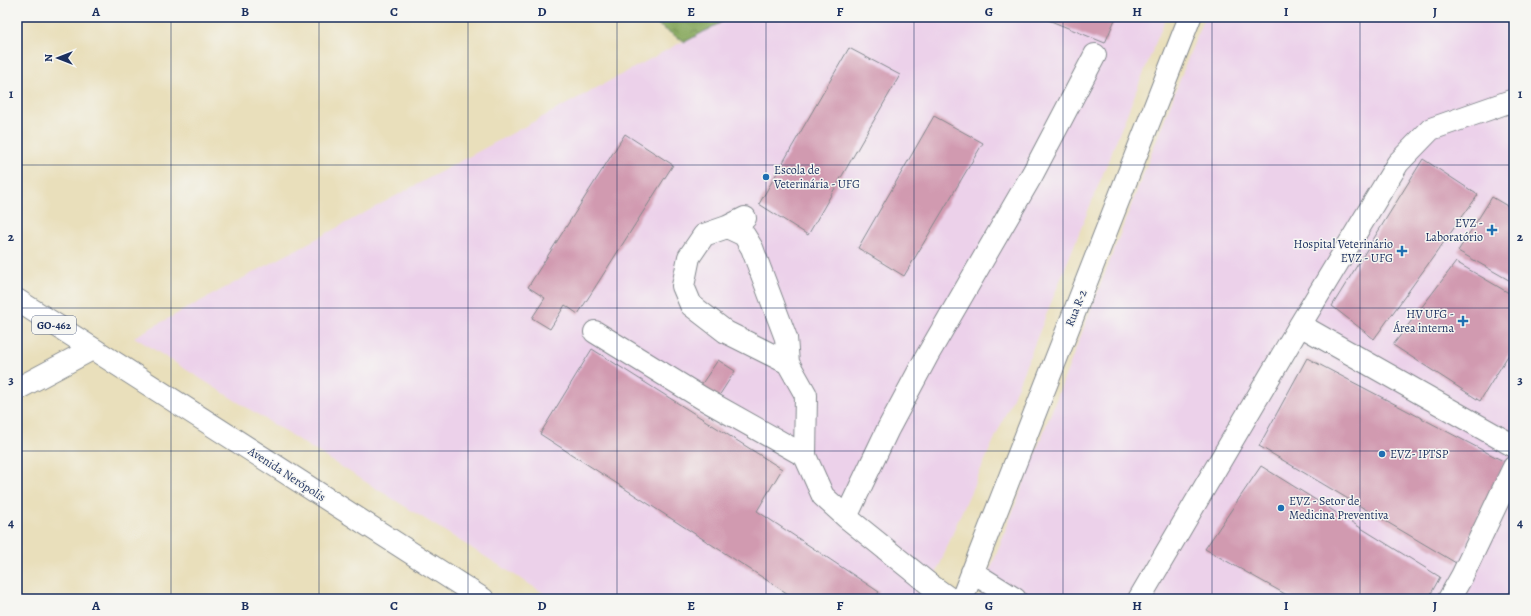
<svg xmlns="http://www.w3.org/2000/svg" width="1531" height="616" viewBox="0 0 1531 616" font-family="Alegreya,serif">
  <defs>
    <pattern id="forest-crowns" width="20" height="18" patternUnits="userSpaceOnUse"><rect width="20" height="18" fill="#86a75c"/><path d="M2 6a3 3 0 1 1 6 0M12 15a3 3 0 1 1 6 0" fill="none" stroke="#6d884f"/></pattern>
  </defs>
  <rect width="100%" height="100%" fill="#f6f6f2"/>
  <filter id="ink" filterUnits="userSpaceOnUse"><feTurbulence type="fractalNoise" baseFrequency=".025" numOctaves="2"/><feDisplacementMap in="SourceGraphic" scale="8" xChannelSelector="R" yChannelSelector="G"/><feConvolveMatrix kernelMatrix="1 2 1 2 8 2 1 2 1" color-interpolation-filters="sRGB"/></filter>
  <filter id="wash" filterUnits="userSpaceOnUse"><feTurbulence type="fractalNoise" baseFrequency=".012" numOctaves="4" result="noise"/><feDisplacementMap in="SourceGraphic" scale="16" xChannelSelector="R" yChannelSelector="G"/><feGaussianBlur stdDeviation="0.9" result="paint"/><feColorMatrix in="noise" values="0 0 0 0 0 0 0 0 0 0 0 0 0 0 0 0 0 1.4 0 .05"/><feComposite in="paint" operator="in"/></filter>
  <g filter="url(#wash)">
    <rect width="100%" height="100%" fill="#e9dfbb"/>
    <path fill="#ecd1ea" d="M728 17H1166L1012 400 959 518 930 589 933 599H553L134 337Z
      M1204 17H1514V599H979Z"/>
    <path fill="url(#forest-crowns)" stroke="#506b5d" d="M645 17H731L685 42Z"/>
    <g id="blocks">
      <path fill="#d19ab0" d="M1041 17H1116L1105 43Z
        M849 48 900 75 808 235 759 204Z
        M934 116 983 143 904 276 858 248Z
        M625 134 673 165 578 314 565 305 550 329 532 318 545 298 528 287Z
        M1423 159 1478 195 1374 339 1332 306Z
        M1492 197 1514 210V283L1458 251Z
        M1456 262 1514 296V346L1480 401 1393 345Z
        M592 349 782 469 757 511 879 592 874 599H796L540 434Z
        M1307 358 1505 462 1456 563 1259 446Z
        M718 360 735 371 717 399 699 388Z
        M1261 466 1440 577 1428 599H1294L1205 549Z
        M1514 585V599H1506Z"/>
    </g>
  </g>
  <g filter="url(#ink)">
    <use href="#blocks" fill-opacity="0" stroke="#82878c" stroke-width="1"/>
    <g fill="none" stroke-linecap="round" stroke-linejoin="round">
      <defs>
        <path id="minor" d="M745 218 727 227 704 235 689 257 683 286 691 305 726 332 788 363 806 395 805 456
          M727 227 744 235 752 248 786 338 788 363
          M1300 325 1514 446
          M595 332 702 398 805 456 823 496 846 517
          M17 389 92 349
          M972 572 1015 599
          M950 599 929 584 846 517 888 429 927 356 1033 173 1095 55
          M962 599 1190 17
          M1139 599 1300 325 1398 163 1431 129 1514 100
          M1449 599 1462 576 1514 467"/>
        <path id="major" d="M17 300 483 599"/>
      </defs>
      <use href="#minor" stroke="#82878c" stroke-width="24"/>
      <use href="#major" stroke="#82878c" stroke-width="24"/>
      <use href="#minor" stroke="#fff" stroke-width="22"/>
      <use href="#major" stroke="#fff" stroke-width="22"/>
    </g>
  </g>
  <path fill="none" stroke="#1b2f5e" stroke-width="1" stroke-opacity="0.55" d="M171 17V599M319 17V599M468 17V599M617 17V599M766 17V599M914 17V599M1063 17V599M1212 17V599M1360 17V599M17 165H1514M17 308H1514M17 451H1514"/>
  <g fill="#1f6fb2" stroke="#f6f6f2" stroke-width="1.5">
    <circle cx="766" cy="177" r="4"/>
    <path d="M1490 224h4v4h4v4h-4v4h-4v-4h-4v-4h4z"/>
    <path d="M1400 245h4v4h4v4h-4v4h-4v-4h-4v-4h4z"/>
    <path d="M1461 315h4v4h4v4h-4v4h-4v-4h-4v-4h4z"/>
    <circle cx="1382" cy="454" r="4"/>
    <circle cx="1281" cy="508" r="4"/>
  </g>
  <g text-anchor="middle" stroke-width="3" stroke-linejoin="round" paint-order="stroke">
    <rect fill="#f6f6f2" stroke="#5d6b8a" stroke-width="1" x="32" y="316" width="44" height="18" rx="3"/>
    <g font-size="11" font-weight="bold" fill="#1b2f5e">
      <text x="54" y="329">GO-462</text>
    </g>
    <g font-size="12" fill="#1b2f5e" stroke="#f6f6f2" text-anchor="start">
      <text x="774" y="174">Escola de<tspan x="774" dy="14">Veterinária - UFG</tspan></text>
      <text x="1483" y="227" text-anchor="end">EVZ -<tspan x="1483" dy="14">Laboratório</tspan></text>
      <text x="1393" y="248" text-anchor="end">Hospital Veterinário<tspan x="1393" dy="14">EVZ - UFG</tspan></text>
      <text x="1454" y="318" text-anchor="end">HV UFG -<tspan x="1454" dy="14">Área interna</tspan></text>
      <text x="1390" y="458">EVZ- IPTSP</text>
      <text x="1289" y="505">EVZ - Setor de<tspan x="1289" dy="14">Medicina Preventiva</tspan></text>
    </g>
    <g font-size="12" fill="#1b2f5e" stroke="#f6f6f2">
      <text transform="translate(1076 308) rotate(-68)" y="4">Rua R-2</text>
      <text transform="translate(287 474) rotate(33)" y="4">Avenida Nerópolis</text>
    </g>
  </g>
  <rect width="1531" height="616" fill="none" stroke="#f6f6f2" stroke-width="44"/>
  <g transform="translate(58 58) rotate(270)" stroke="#f6f6f2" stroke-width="3" paint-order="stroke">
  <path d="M0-3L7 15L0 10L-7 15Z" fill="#1b2f5e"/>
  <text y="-6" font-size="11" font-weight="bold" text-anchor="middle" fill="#1b2f5e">N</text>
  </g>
  <rect x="22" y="22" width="1487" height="572" fill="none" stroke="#1b2f5e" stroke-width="1.5"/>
  <g font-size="13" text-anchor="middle" font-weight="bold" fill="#1b2f5e">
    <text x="96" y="16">A</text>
    <text x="245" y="16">B</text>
    <text x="394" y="16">C</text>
    <text x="542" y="16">D</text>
    <text x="691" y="16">E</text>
    <text x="840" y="16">F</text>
    <text x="989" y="16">G</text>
    <text x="1137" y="16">H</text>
    <text x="1286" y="16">I</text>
    <text x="1435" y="16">J</text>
    <text x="11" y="98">1</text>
    <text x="1520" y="98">1</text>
    <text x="11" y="241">2</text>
    <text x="1520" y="241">2</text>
    <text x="11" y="384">3</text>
    <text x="1520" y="384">3</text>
    <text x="11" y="527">4</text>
    <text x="1520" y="527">4</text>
    <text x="96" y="610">A</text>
    <text x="245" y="610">B</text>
    <text x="394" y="610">C</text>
    <text x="542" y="610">D</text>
    <text x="691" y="610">E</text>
    <text x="840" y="610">F</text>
    <text x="989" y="610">G</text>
    <text x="1137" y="610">H</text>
    <text x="1286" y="610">I</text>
    <text x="1435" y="610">J</text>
  </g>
</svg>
